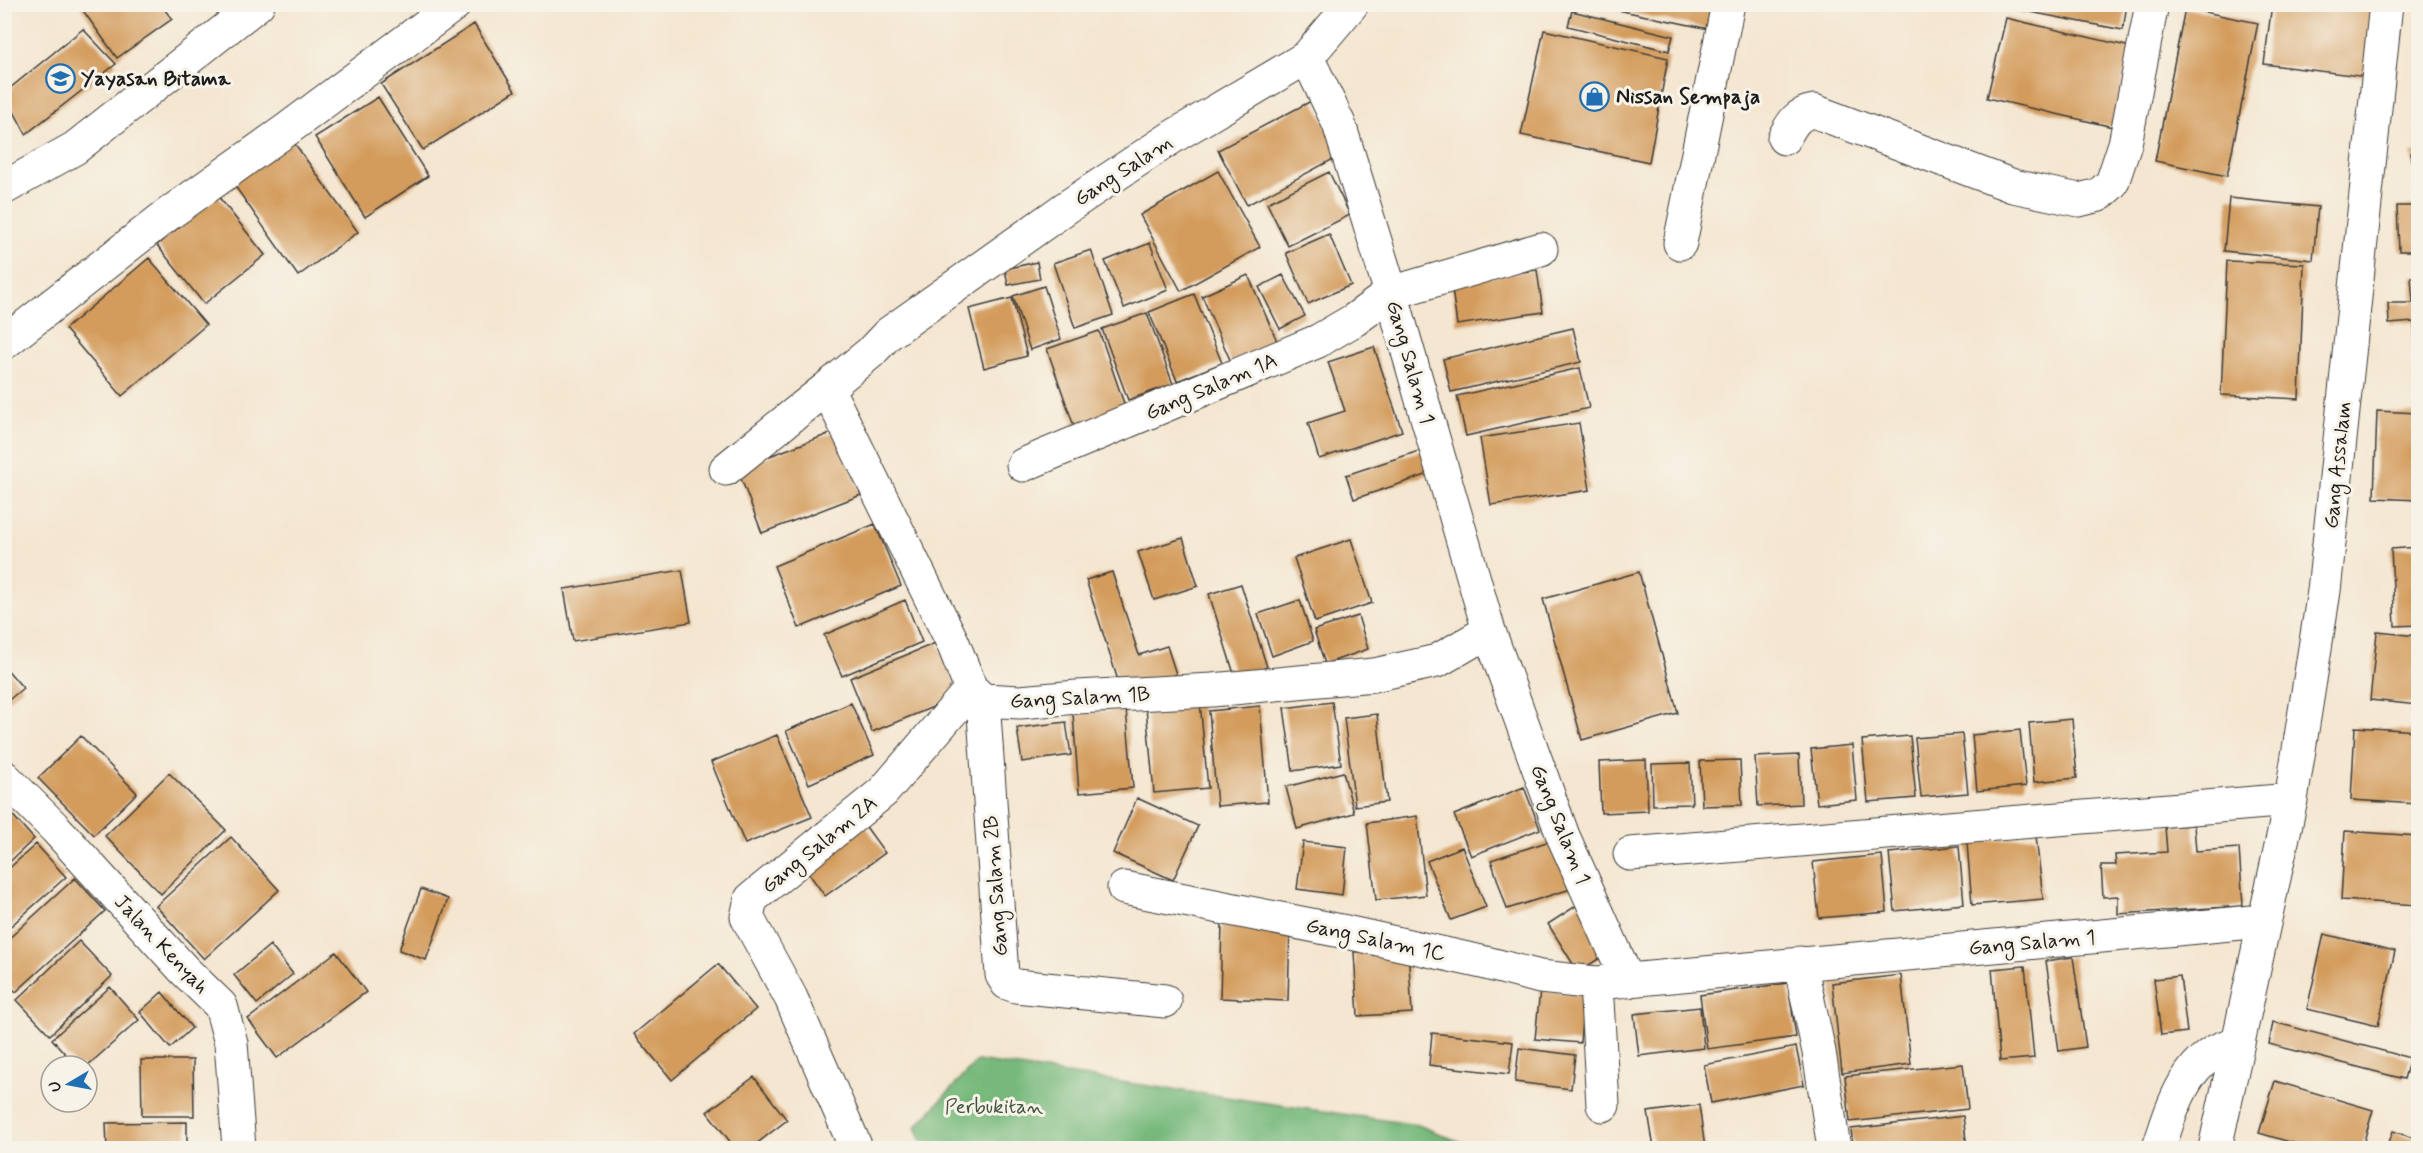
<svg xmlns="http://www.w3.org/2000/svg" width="2423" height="1153" viewBox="0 0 2423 1153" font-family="Mynerve,sans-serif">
  <rect width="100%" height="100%" fill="#f7f3e8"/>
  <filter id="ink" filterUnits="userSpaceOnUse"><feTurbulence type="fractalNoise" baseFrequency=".0167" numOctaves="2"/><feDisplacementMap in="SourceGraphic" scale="12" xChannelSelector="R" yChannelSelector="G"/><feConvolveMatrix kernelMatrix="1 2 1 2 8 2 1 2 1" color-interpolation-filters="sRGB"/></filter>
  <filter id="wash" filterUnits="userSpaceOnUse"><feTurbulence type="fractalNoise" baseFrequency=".008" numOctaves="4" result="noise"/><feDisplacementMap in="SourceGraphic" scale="24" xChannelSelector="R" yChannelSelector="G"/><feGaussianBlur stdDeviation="1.35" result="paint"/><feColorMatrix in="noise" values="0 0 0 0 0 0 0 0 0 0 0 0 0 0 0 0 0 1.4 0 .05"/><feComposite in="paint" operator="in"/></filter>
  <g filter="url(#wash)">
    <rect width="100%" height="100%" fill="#f4e6d0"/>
    <path fill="#77b97c" stroke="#4a6a4c" stroke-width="1.5" d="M977 1061 1418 1125 1475 1148H925L916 1127Z"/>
    <g id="blocks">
      <path fill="#d39b5c" d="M1589 4H1714L1709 29Z
        M2011 4H2127L2123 30 2010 8Z
        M2272 4H2376L2367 77 2264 64Z
        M79 5H161L172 19 117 58Z
        M2185 8 2258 23 2227 176 2155 161Z
        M1572 11 1673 36 1669 51 1568 26Z
        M2006 18 2131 47 2113 127 1987 98Z
        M474 24 515 91 423 150 381 84Z
        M83 29 116 64 26 134 4 93Z
        M1544 30 1668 58 1649 162 1521 135Z
        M378 97 428 176 365 217 315 137Z
        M1313 100 1341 155 1247 205 1218 150Z
        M290 137 358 232 298 276 230 179Z
        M2418 152V180H2415L2411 153Z
        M1218 171 1260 247 1181 291 1140 215Z
        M1329 172 1350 215 1288 246 1267 203Z
        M218 196 265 255 204 304 157 245Z
        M2229 198 2318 207 2313 260 2224 251Z
        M2397 206H2418V251H2399Z
        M1329 234 1351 285 1308 304 1286 253Z
        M1150 243 1168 290 1124 308 1105 261Z
        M1091 250 1113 315 1075 328 1053 263Z
        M149 258 206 325 122 396 65 329Z
        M2227 261 2304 264 2299 399 2221 395Z
        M1037 262 1040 279 1008 285 1005 269Z
        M1537 270 1543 312 1457 325 1451 282Z
        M1248 275 1277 341 1231 362 1202 296Z
        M1283 275 1305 316 1280 329 1259 287Z
        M2411 277H2418V347H2415L2414 322 2389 324 2388 303H2413Z
        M1044 286 1061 339 1030 350 1013 296Z
        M1194 294 1222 363 1177 381 1149 312Z
        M1012 298 1027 356 984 368 969 309Z
        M1147 313 1173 384 1128 400 1102 329Z
        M1573 328 1581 362 1451 392 1443 359Z
        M1099 331 1127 412 1075 429 1047 349Z
        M1374 347 1402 431 1319 459 1308 423 1345 411 1328 362Z
        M1580 368 1589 408 1466 436 1457 396Z
        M2377 411 2418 413V500L2374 498Z
        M1579 423 1590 490 1491 505 1480 438Z
        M837 431 861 495 762 533 737 468Z
        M1425 449 1432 473 1354 499 1346 475Z
        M875 524 901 586 799 628 774 566Z
        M1183 538 1198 586 1154 600 1138 552Z
        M1351 539 1372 603 1315 622 1294 558Z
        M2418 547V625L2395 626 2391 549Z
        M682 570 691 622 573 641 564 589Z
        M1112 572 1139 655 1167 646 1176 674 1122 693 1086 580Z
        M1639 572 1678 713 1582 740 1543 599Z
        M1241 584 1267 667 1235 677 1209 594Z
        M905 600 922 642 842 676 824 635Z
        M1300 600 1313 641 1272 656 1258 614Z
        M1358 616 1368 649 1325 664 1314 630Z
        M2377 632 2418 636V705L2370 700Z
        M938 642 960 696 872 732 850 678Z
        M4 666 23 688 4 704Z
        M1200 702 1208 788 1154 793 1146 708Z
        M1332 702 1341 764 1293 771 1284 708Z
        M851 703 874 755 809 784 786 731Z
        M1260 706 1268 802 1217 806 1209 711Z
        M1126 709 1133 788 1079 793 1073 714Z
        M1377 714 1387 802 1355 806 1344 718Z
        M2072 719 2077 778 2034 782 2029 723Z
        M1066 722 1071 755 1022 762 1017 728Z
        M2355 727 2418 731V804L2351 800Z
        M2020 730 2026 786 1977 791 1972 735Z
        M1962 734 1968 793 1921 797 1915 738Z
        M777 735 812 817 745 844 711 762Z
        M81 736 137 793 94 835 38 778Z
        M1910 736 1916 798 1868 802 1862 740Z
        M1852 745 1857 800 1817 804 1811 749Z
        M1799 755 1801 804 1758 806 1755 757Z
        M1646 760 1648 811 1601 813 1599 762Z
        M1740 760 1742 805 1702 806 1700 761Z
        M1690 763 1692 804 1653 805 1652 764Z
        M1343 772 1354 813 1297 829 1286 787Z
        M169 773 226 830 161 894 105 836Z
        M1524 787 1540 829 1471 856 1454 815Z
        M1137 798 1198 826 1173 880 1113 853Z
        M8 810 34 839 4 867V813Z
        M1417 816 1426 895 1376 900 1367 823Z
        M864 824 885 853 825 896 804 867Z
        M2194 825 2196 851 2239 848 2243 906 2118 914V896L2103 897 2101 865H2116L2115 855 2167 852 2165 827Z
        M2345 831 2418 836V905L2341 900Z
        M2036 836 2043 899 1972 905 1967 843Z
        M231 837 279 890 204 959 156 906Z
        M1559 838 1574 888 1507 909 1491 860Z
        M1303 842 1347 847 1342 895 1297 889Z
        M36 844 66 877 4 932V873Z
        M1959 846 1964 904 1895 911 1889 853Z
        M1462 847 1486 907 1451 920 1427 861Z
        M1882 855 1887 912 1819 918 1813 862Z
        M75 878 105 911 16 992 4 980V943Z
        M421 889 448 899 426 960 399 950Z
        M1582 902 1611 951 1578 972 1548 924Z
        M1222 924 1290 926 1288 1001 1220 998Z
        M2324 934 2395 951 2378 1026 2307 1009Z
        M79 941 112 976 50 1035 17 1000Z
        M270 945 293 974 257 1004 234 975Z
        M1408 949 1412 1013 1358 1016 1354 952Z
        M336 952 366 992 277 1058 248 1019Z
        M2073 957 2086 1047 2059 1051 2046 961Z
        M718 964 756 1009 672 1080 634 1034Z
        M2025 966 2034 1058 2000 1061 1992 969Z
        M1901 975 1911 1064 1842 1073 1832 983Z
        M2180 976 2187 1032 2161 1035 2154 979Z
        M1788 983 1796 1037 1707 1049 1700 995Z
        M110 987 139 1020 87 1066H76L52 1039Z
        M1540 990 1584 994 1580 1043 1535 1039Z
        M162 992 192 1028 170 1048 140 1012Z
        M1700 1007 1704 1048 1639 1056 1634 1014Z
        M2273 1022 2410 1058 2404 1079 2269 1044Z
        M1432 1033 1513 1042 1509 1074 1429 1065Z
        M1796 1047 1804 1085 1711 1103 1704 1065Z
        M1519 1048 1575 1055 1571 1089 1515 1082Z
        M141 1060H193L194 1116H142Z
        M1963 1064 1968 1109 1850 1122 1845 1076Z
        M754 1077 787 1120 751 1148H735L707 1112Z
        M2275 1081 2373 1110 2362 1148H2310L2259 1133Z
        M1699 1105 1705 1148H1654L1648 1112Z
        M1963 1116 1967 1148H1853L1851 1129Z
        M187 1122V1148H107L106 1123Z
        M2393 1131 2416 1139 2412 1148H2387Z"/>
    </g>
  </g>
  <g filter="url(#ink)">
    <use href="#blocks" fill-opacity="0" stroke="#3c3a37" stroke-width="1.5"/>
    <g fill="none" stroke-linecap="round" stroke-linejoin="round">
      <defs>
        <path id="minor" d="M1352 4 1307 57 1174 136 1067 207 888 334 870 353 827 388 953 643 971 689 983 700 1020 702 1077 697 1212 690 1374 675 1437 661 1489 631
          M1307 57 1339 124 1391 293 1489 631 1563 836 1628 981
          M1784 138C1792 124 1796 114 1814 111L2013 186 2079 200 2099 195 2112 183 2125 144 2152 4
          M4 188 75 148 258 4
          M1680 243 1728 4
          M4 343 167 215 285 131 455 4
          M1023 465 1318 341 1354 320 1391 293 1541 249
          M726 469 827 388
          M983 700 1002 975 1007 983 1016 986 1165 1001
          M4 777 56 829 184 970 221 1006 231 1043 239 1148
          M1630 854 2291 800
          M1124 888 1346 932 1486 963 1540 977 1596 983 2263 921
          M1800 963 1819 1052 1834 1148
          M1596 983 1603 1105
          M856 1148 791 998 747 917 751 899 883 792 971 689
          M2159 1148C2172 1107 2188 1052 2236 1044
          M2215 1148 2291 800 2324 591 2386 4"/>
      </defs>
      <use href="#minor" stroke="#3c3a37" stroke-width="35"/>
      <use href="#minor" stroke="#fff" stroke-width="33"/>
    </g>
  </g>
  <defs>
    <symbol id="school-ring" viewBox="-11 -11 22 22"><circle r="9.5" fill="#f7f3e8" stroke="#1f6fb2" stroke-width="1.5"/><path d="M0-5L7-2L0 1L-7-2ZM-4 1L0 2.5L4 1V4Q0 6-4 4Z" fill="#1f6fb2"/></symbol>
    <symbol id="shop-ring" viewBox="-11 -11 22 22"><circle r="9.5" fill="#f7f3e8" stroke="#1f6fb2" stroke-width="1.5"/><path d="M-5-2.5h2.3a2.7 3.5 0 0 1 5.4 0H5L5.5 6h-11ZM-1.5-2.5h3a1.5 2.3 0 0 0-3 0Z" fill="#1f6fb2"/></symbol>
  </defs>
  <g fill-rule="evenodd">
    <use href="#school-ring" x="44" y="62" width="33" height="33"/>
    <use href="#shop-ring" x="1578" y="80" width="33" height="33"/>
  </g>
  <g text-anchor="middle" stroke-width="6" stroke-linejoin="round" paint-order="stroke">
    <g font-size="21" font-weight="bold" fill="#1c1c1c" stroke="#f7f3e8" text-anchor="start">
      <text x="81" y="85">Yayasan Bitama</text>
      <text x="1616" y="103">Nissan Sempaja</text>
    </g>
    <g font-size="21" fill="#1c1c1c" stroke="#f7f3e8">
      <text transform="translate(1123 170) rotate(-33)" y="7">Gang Salam</text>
      <text transform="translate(1411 362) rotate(74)" y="7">Gang Salam 1</text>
      <text transform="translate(1211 386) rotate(-23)" y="7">Gang Salam 1A</text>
      <text transform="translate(2337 465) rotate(-84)" y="7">Gang Assalam</text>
      <text transform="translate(1080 697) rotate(-3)" y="7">Gang Salam 1B</text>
      <text transform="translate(1561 824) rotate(68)" y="7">Gang Salam 1</text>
      <text transform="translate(819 844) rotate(-39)" y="7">Gang Salam 2A</text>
      <text transform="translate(995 886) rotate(-94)" y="7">Gang Salam 2B</text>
      <text transform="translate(1376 939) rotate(12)" y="7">Gang Salam 1C</text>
      <text transform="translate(2032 942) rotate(-5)" y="7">Gang Salam 1</text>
      <text transform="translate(162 944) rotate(47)" y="7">Jalan Kenyah</text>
    </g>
    <g font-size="21" fill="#40553f" stroke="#f7f3e8">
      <text x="994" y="1113">Perbukitan</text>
    </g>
  </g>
  <rect width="2423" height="1153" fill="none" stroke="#f7f3e8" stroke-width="24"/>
  <g transform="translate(69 1084) rotate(260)"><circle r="28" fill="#f7f3e8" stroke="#9f9d96" stroke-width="1.5"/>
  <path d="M0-4.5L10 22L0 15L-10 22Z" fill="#1f6fb2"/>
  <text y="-9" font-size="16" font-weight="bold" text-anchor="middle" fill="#1c1c1c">U</text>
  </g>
</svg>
